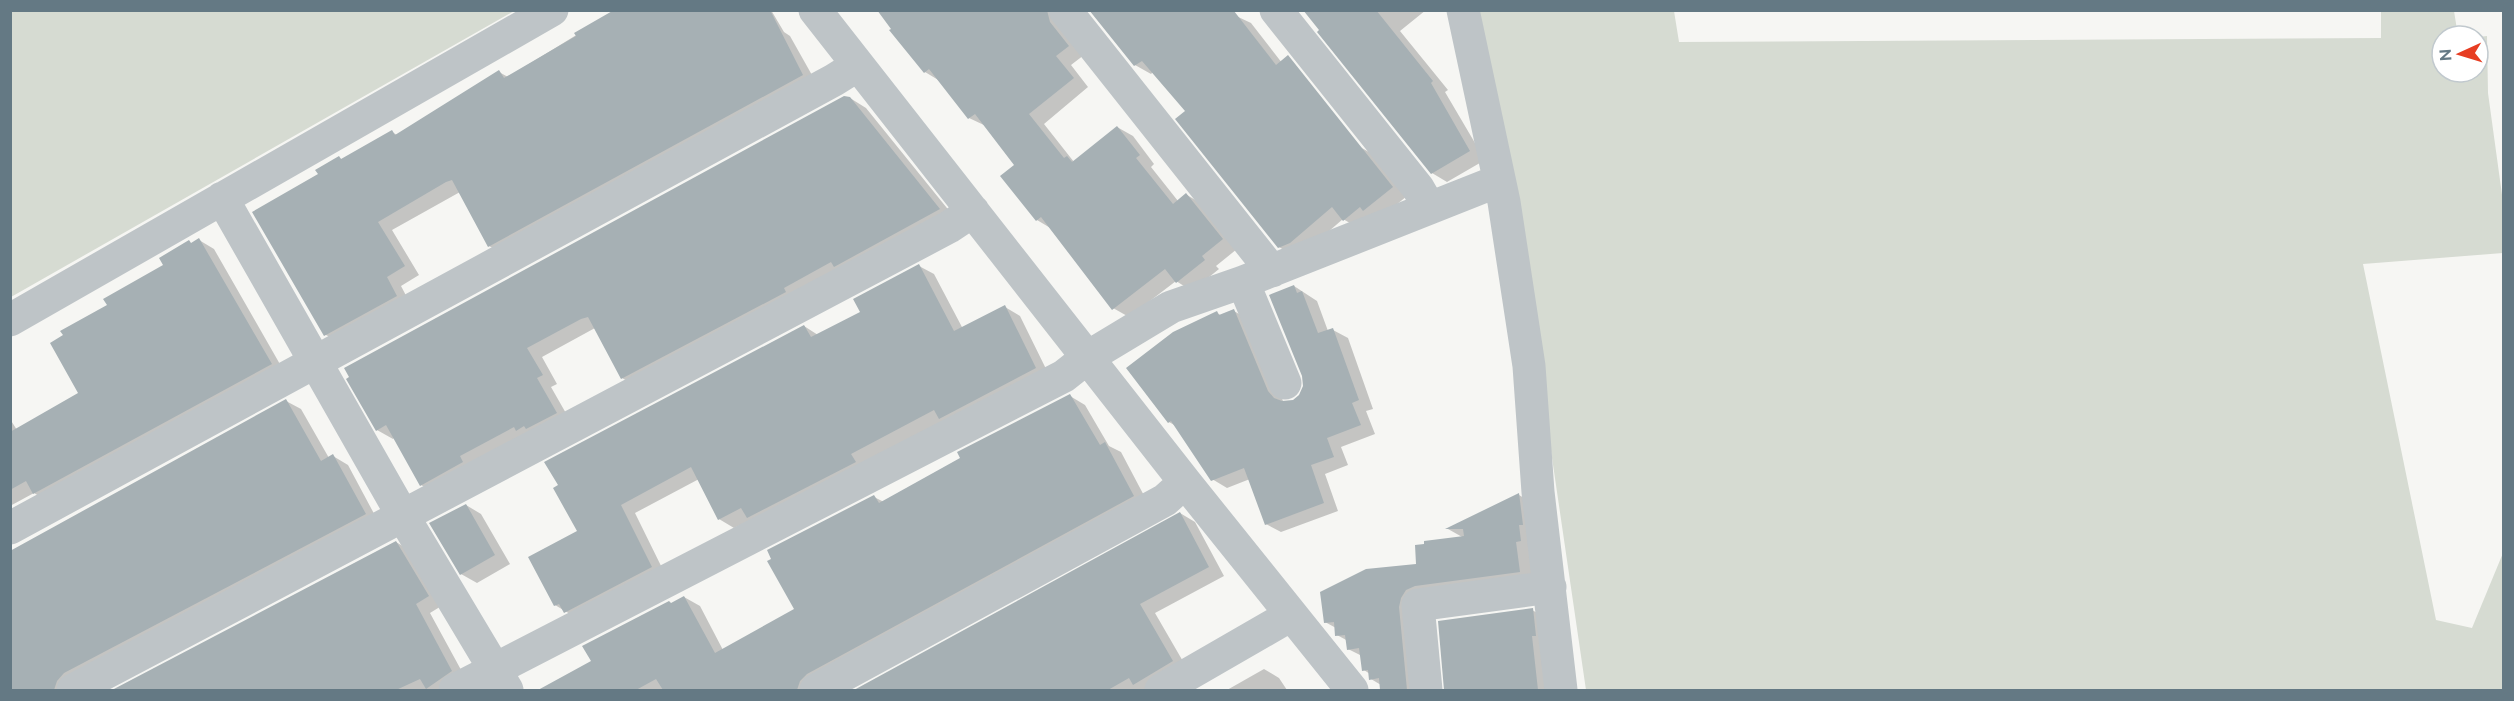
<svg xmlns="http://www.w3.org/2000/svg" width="2514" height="701" viewBox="0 0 2514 701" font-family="Raleway,sans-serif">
  <rect width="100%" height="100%" fill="#f6f6f3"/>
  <path fill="#d6dbd2" d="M11 10H514V11L11 297Z
    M1475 11H1674L1679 42 2381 38V11H2454L2458 36H2442V72H2478V37L2487 36 2488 93 2503 202V253L2363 264 2436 620 2472 628 2503 553V690H1586L1533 328Z"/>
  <path fill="#0003" d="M617 10H771L784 32 790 36 817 84 504 254 489 246 460 192 392 230 419 275 401 286 411 305 341 343 326 335 320 175 339 158 343 160 392 132 397 135 499 72 508 77Z
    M878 10H1064L1084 55 1071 65 1088 87 1044 124 1074 162 1117 127 1133 136 1154 164 1151 167 1178 201 1187 195 1202 204 1237 249 1216 266 1219 269 1192 291 1176 281 1129 317 1113 308 1052 229 1037 220 1016 165 986 126 969 118 940 81 925 72Z
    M1091 10H1231L1234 15 1251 23 1352 153 1360 147 1376 156 1407 196 1379 219 1360 229 1343 219 1306 251 1294 256 1279 247 1187 111 1153 72 1151 74 1135 65Z
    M1305 10H1426L1400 31 1448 90 1445 92 1485 160 1447 182 1432 173Z
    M850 98 866 108 955 218 638 387 622 378 595 328 542 357 557 384 551 387 571 422 436 493 421 485 395 437 393 439 377 430Z
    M199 240 214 249 285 373 49 502 34 493 10 506V419L17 430 80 393 109 306Z
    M919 266 934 274 963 329 1005 307 1020 316 1050 377 734 528 719 519 699 479 635 513 666 576 580 620 555 605 579 532 804 326 818 335 862 312Z
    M1294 286 1317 301 1328 331 1333 330 1348 338 1373 409 1366 411 1375 434 1341 447 1348 465 1325 474 1338 511 1281 532 1266 524 1250 479 1227 488 1212 479 1176 426 1169 422 1217 313 1222 316 1234 311 1249 320 1283 401 1284 403 1293 401 1301 396 1305 386Z
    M1070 396 1085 405 1109 446 1121 452 1149 505 806 690H545L593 662 684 597 700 606 723 650 796 610 874 497 884 502Z
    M286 401 301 409 329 458 333 456 348 465 379 523 71 690H10V553Z
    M1519 495 1534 504 1535 580 1432 595 1422 690H1382L1381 685 1371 679 1370 674 1364 670 1362 656 1348 649V641L1337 635 1336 628 1325 622 1464 538 1448 529Z
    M466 505 481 514 510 564 477 583 461 574Z
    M1180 513 1195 522 1224 576 1155 613 1188 670 1160 690H857Z
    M396 542 411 551 443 605 430 613 466 679 453 690H115Z
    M1532 610 1548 619 1552 690H1449Z
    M1264 669 1279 678 1287 690H1227Z"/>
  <path fill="#a6b0b4" d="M614 10H770L803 75 488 247 452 180 446 182 378 222 405 266 387 277 397 296 324 336 252 212 318 174 315 170 339 156 341 159 392 130 395 135 499 70 504 78 576 36 574 33Z
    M877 10H1047L1050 22 1069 46 1056 56 1074 78 1029 114 1064 158 1067 156 1072 162 1117 126 1140 155 1136 158 1173 204 1186 193 1223 239 1202 256 1205 260 1176 283 1165 269 1112 310 1041 217 1036 221 1000 176 1014 165 975 114 968 119 929 69 924 73 889 30 891 29Z
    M1089 10 1234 11 1276 65 1288 55 1393 187 1363 211 1360 207 1343 221 1332 207 1290 243 1278 248 1175 119 1185 111 1142 61 1134 66Z
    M1303 10H1376L1433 81 1431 83 1470 151 1431 174 1317 32 1319 30Z
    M844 96 850 97 940 209 834 267 831 262 784 288 786 292 621 379 588 317 581 319 527 348 543 375 537 378 557 413 526 429 524 426 516 431 514 427 460 456 463 462 420 486 386 425 376 431 346 379 349 377 344 368Z
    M199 238 272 364 33 494 26 481 10 490V432L78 393 50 343 63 335 60 331 107 305 103 299 163 265 159 258 189 240 191 243Z
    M919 264 954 331 1005 305 1036 368 939 419 934 410 851 454 856 462 747 518 741 508 718 520 691 467 621 505 652 567 564 613 559 604 554 606 528 557 577 531 553 488 558 485 544 462 804 325 811 337 860 312 853 299Z
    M1294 285 1297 293 1302 291 1318 333 1333 328 1359 400 1352 403 1361 425 1327 438 1334 457 1311 465 1324 503 1265 525 1244 468 1211 481 1171 421 1168 423 1126 368 1173 332 1217 311 1219 315 1234 309 1268 391 1274 398 1282 401 1293 400 1299 395 1303 386 1302 376 1269 295Z
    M1070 394 1100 445 1105 442 1134 496 807 674 800 681 797 690H663L656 679 636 690H538L591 661 582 646 669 601 671 603 684 596 715 653 794 609 767 561 771 559 767 550 874 495 879 503 960 458 957 452Z
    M286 399 321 461 333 454 366 514 64 673 57 681 54 690H10V551Z
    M1519 493 1523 525H1519L1521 541 1516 542 1520 572 1415 586 1406 590 1401 598 1399 607 1407 690H1380L1379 678 1369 680 1368 670 1362 671 1359 648 1347 650 1345 635 1335 636 1334 622 1324 623 1320 592 1366 569 1416 564 1415 545 1424 544V541L1464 536 1463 529H1445Z
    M466 504 495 555 460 575 429 523Z
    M1180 512 1209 567 1140 604 1173 661 1133 685 1129 678 1108 690H854Z
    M396 541 429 596 416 604 452 671 426 689 420 679 396 690H112Z
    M1533 608 1536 636H1532L1538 690H1444L1438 621Z"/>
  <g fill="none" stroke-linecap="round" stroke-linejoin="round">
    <path stroke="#bec4c7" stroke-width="33" d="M815 10 1185 482 1352 690
      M1065 10 1272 271
      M1276 10 1418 188 1429 207
      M1463 10 1504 202 1529 366 1538 492 1561 690
      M222 198 403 516 507 690
      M1243 282 1285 383
      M10 320 552 10
      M10 528 834 80 858 65
      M73 690 949 227 973 211
      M455 690 1064 376 1088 357 1171 307 1243 282 1498 181
      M816 690 1165 500 1185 482
      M1161 690 1291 615
      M1426 690 1418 605 1550 587"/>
  </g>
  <rect width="2514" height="701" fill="none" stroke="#647984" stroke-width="24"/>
  <g transform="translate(2460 54) rotate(266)"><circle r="28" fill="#ffffff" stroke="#c1c9ce" stroke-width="1.5"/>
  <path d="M0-4.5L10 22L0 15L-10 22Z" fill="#e73d22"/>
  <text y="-9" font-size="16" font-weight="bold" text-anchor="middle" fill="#647984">N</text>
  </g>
</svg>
